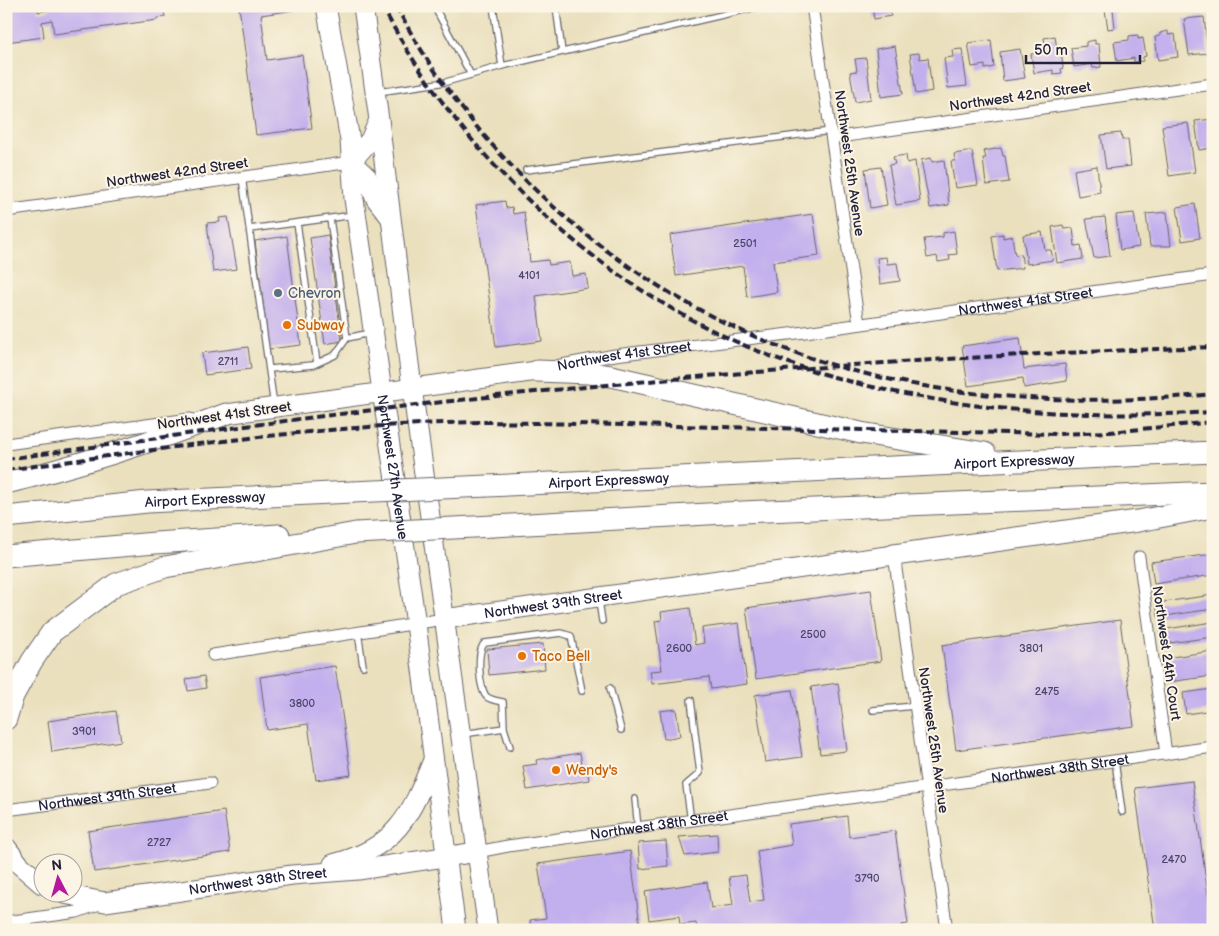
<svg xmlns="http://www.w3.org/2000/svg" width="1219" height="936" viewBox="0 0 1219 936" font-family="'Balsamiq Sans',sans-serif">
  <rect width="100%" height="100%" fill="#fcf5e5"/>
  <filter id="ink" filterUnits="userSpaceOnUse"><feTurbulence type="fractalNoise" baseFrequency=".02" numOctaves="2"/><feDisplacementMap in="SourceGraphic" scale="10" xChannelSelector="R" yChannelSelector="G"/><feConvolveMatrix kernelMatrix="1 2 1 2 8 2 1 2 1" color-interpolation-filters="sRGB"/></filter>
  <filter id="wash" filterUnits="userSpaceOnUse"><feTurbulence type="fractalNoise" baseFrequency=".0096" numOctaves="4" result="noise"/><feDisplacementMap in="SourceGraphic" scale="20" xChannelSelector="R" yChannelSelector="G"/><feGaussianBlur stdDeviation="1.12" result="paint"/><feColorMatrix in="noise" values="0 0 0 0 0 0 0 0 0 0 0 0 0 0 0 0 0 1.4 0 .05"/><feComposite in="paint" operator="in"/></filter>
  <g filter="url(#wash)">
    <rect width="100%" height="100%" fill="#eae0be"/>
    <g id="blocks">
      <path fill="#c2afed" d="M6 6H37L38 12 50 10V6H163L165 17 157 18V20L54 34 52 20 42 22 44 37 6 42Z
        M239 6H294V10L261 15 267 60 302 55 312 128 256 135Z
        M872 6H889L891 16 874 19Z
        M1113 9 1115 28 1108 29 1105 10Z
        M1204 17 1208 53 1189 55 1184 19Z
        M1168 31V35L1175 34 1178 57 1158 60 1155 37 1160 36V33Z
        M1138 35V39L1143 38 1146 56 1143 57V61L1134 62V58L1117 61 1114 42 1129 40V36Z
        M1055 36 1057 50H1061L1063 68 1061 69 1062 73 1053 74V70L1034 73 1031 54 1046 52 1044 38Z
        M991 40 994 67 985 69V65L972 67 968 43Z
        M1095 40V44H1099L1101 67 1093 68 1092 64 1074 67 1071 48 1086 46V42Z
        M895 46 903 94 881 97 876 49Z
        M962 49 967 86 948 88 944 58 953 57 952 50Z
        M1020 49 1025 78 1003 81 1000 52Z
        M919 53 920 59 928 58 932 91 916 94 910 54Z
        M866 58 871 99 855 102 850 72 857 71 855 59Z
        M1213 119V148L1199 150 1195 121Z
        M1188 123 1195 172 1169 176 1162 126Z
        M1121 133 1122 140 1128 139 1131 166 1106 169 1101 135Z
        M1001 148 1003 156H1005L1009 182 986 185 983 158H986L984 151Z
        M972 151 978 185 955 188 951 161H955L954 154Z
        M906 155 907 163 915 161 920 201 896 205 889 165 895 164 893 157Z
        M931 158 932 162 944 160 949 205 930 208 921 160Z
        M1097 166 1100 192 1078 196 1074 170Z
        M881 167 887 205 870 208 865 169Z
        M505 201 506 208 512 207 513 214 524 212 530 262 548 260 549 265 570 262 572 276 586 274 588 288 536 296 542 341 496 347 476 205Z
        M1195 204 1200 238 1182 241 1177 207Z
        M1167 212 1171 246H1150L1146 214Z
        M1134 213 1139 247 1120 250 1116 215Z
        M813 214 819 256 773 262 777 292 747 297 743 266 676 276 670 235Z
        M228 217 237 269 213 272 207 223 220 222 219 218Z
        M1105 217 1110 256 1094 258 1086 219Z
        M1063 225 1064 229 1073 228 1075 246 1081 245 1083 259 1057 263 1052 227Z
        M954 231 957 254 949 255 950 260 938 262 937 256 927 258 924 239 943 237V233Z
        M1042 232 1045 250H1051L1053 260 1027 264 1023 235Z
        M1003 234V238L1012 236 1015 255 1021 254 1023 268 997 271 992 236Z
        M328 235 342 341 325 344 310 238Z
        M287 236 301 345 269 349 255 241Z
        M886 257 887 264 897 263 900 281 880 284 877 258Z
        M1020 338 1024 369 1065 364 1067 381 1024 388 1023 378 968 386 962 346Z
        M248 347 251 369 205 375 202 353Z
        M1213 554V575L1154 584 1151 562Z
        M871 590 881 661 756 679 746 608Z
        M1213 595V609L1158 617 1156 603Z
        M690 608 695 645 704 643 702 628 739 623 747 684 711 689 709 677 652 684 650 671 662 670 655 621 662 620 661 612Z
        M1120 620 1134 726 956 750 942 645Z
        M1213 622V637L1162 644 1160 630Z
        M543 644 545 669 489 675 487 649Z
        M1213 651V676L1168 682 1165 658Z
        M335 666 351 775 316 780 308 724 267 730 260 677Z
        M204 676 206 688 188 691 186 679Z
        M838 683 847 751 820 754 811 687Z
        M1213 689V710L1186 714 1183 693Z
        M792 690 802 757 765 762 755 695Z
        M676 709 680 736 664 739 660 711Z
        M116 711 121 741 52 752 48 721Z
        M580 753 583 769H587L589 780 527 790 523 766 537 764 536 760Z
        M1192 781 1213 930H1155L1135 788Z
        M1208 793H1213V817H1212Z
        M224 811 230 852 94 872 88 831Z
        M847 816 849 837 895 831 908 924 901 925 902 930H697L696 923 680 925 679 916 649 920 645 891 707 882 711 908 733 905 729 877 746 875 750 902 764 900 757 851 792 845 789 824Z
        M717 834 718 852 685 856 679 837Z
        M666 841 668 866 640 869 638 843Z
        M630 851 640 925 605 930H531L530 920 546 918 538 864Z"/>
    </g>
  </g>
  <g filter="url(#ink)">
    <use href="#blocks" fill-opacity="0" stroke="#686469" stroke-width="1"/>
    <g fill="none" stroke-linecap="round" stroke-linejoin="round">
      <defs>
        <path id="service" d="M434 6 471 75
          M493 6 502 66
          M556 6 562 52
          M378 92 446 82 502 66 761 6
          M526 170 831 131
          M242 177 274 406
          M330 219 347 338
          M297 223 317 363
          M250 229 354 215
          M270 369 313 365 335 355 347 338 370 333
          M599 601 602 621
          M358 632 363 666
          M610 688 621 730
          M691 700 700 773 686 785 691 821
          M873 710 914 706
          M504 728 503 702C498 701 491 700 487 697 479 690 476 650 485 643L561 633 571 636 582 691
          M463 734 504 728 510 747
          M1115 761 1122 812
          M635 799 638 828"/>
        <g id="minor">
          <path d="M812 6 859 324"/>
          <path d="M832 138 1213 84"/>
          <path d="M6 211 351 162"/>
          <path id="s1" d="M556 366 615 355 805 332 1213 275"/>
          <path d="M6 444 190 419"/>
          <path d="M894 555 947 930"/>
          <path d="M1139 557 1166 754"/>
          <path d="M213 655 444 619"/>
          <path id="s2" d="M6 810 210 783"/>
          <path id="s3" d="M477 852 508 846 1213 747"/>
          <path d="M6 922 77 912 102 903"/>
        </g>
        <g id="primary">
          <path id="s4" d="M326 6 350 140 354 199 416 624 456 930"/>
          <path d="M363 6 379 120 412 388 488 930"/>
          <path d="M379 120 370 140 351 162 367 177 376 199 390 217"/>
          <path d="M226 414 537 371"/>
          <path id="s5" d="M444 619 894 555"/>
          <path d="M6 847 20 865 42 884"/>
          <path d="M333 864C396 848 410 817 433 760"/>
          <path id="s6" d="M64 894 105 902 292 875 358 870 477 852"/>
        </g>
        <g id="motorway">
          <path d="M537 371 589 373 611 376 861 433 985 453"/>
          <path d="M6 483C82 465 154 441 226 414"/>
          <path id="s7" d="M487 486 1213 452"/>
          <path id="s8" d="M6 517 147 502 352 492"/>
          <path d="M493 526 743 512 1213 492"/>
          <path d="M894 555 1138 521 1213 507"/>
          <path d="M6 556 155 543 279 535"/>
          <path d="M6 719 13 696 32 661 52 632 116 584 165 567 356 533"/>
        </g>
      </defs>
      <use href="#service" stroke="#686469" stroke-width="8"/>
      <use href="#minor" stroke="#686469" stroke-width="13"/>
      <use href="#primary" stroke="#686469" stroke-width="21"/>
      <use href="#motorway" stroke="#686469" stroke-width="23"/>
      <use href="#service" stroke="#fff" stroke-width="5.5"/>
      <use href="#minor" stroke="#fff" stroke-width="11"/>
      <use href="#primary" stroke="#fff" stroke-width="19"/>
      <use href="#motorway" stroke="#fff" stroke-width="21"/>
      <path stroke="#22223b" stroke-width="4" stroke-dasharray="8 4" stroke-linecap="butt" d="M382 6C469 171 620 306 798 366 931 410 1074 420 1213 412
        M396 6C480 166 632 296 802 355 932 400 1076 407 1213 394
        M6 459C137 441 268 422 399 407 669 375 941 356 1213 347
        M6 470C166 448 325 424 486 422L1057 434 1110 432 1213 422"/>
      <defs>
        <path id="motorway-bridge" d="M352 492 487 486
          M356 533 493 526"/>
      </defs>
      <use href="#motorway-bridge" stroke="#686469" stroke-width="23" stroke-linecap="butt"/>
      <use href="#motorway-bridge" stroke="#fff" stroke-width="21"/>
    </g>
  </g>
  <circle fill="#5c6f8a" stroke="#fcf5e5" stroke-width="2" cx="278" cy="293" r="5"/>
  <g fill="#e8710a" stroke="#fcf5e5" stroke-width="2">
    <circle cx="287" cy="325" r="5"/>
    <circle cx="522" cy="656" r="5"/>
    <circle cx="556" cy="770" r="5"/>
  </g>
  <g text-anchor="middle" stroke-width="4" stroke-linejoin="round" paint-order="stroke">
    <g font-size="11" fill="#4a4568">
      <text x="745" y="247">2501</text>
      <text x="529" y="279">4101</text>
      <text x="228" y="365">2711</text>
      <text x="813" y="638">2500</text>
      <text x="679" y="652">2600</text>
      <text x="1031" y="652">3801</text>
      <text x="1047" y="695">2475</text>
      <text x="302" y="707">3800</text>
      <text x="84" y="735">3901</text>
      <text x="159" y="846">2727</text>
      <text x="1174" y="863">2470</text>
      <text x="867" y="882">3790</text>
    </g>
    <g font-size="14" fill="#22223b" stroke="#fcf5e5">
      <text transform="translate(1020 96) rotate(-8)" y="5">Northwest 42nd Street</text>
      <text transform="translate(850 163) rotate(82)" y="5">Northwest 25th Avenue</text>
      <text transform="translate(177 172) rotate(-8)" y="5">Northwest 42nd Street</text>
      <text dy="5" stroke="none"><textPath href="#s1" startOffset="474">Northwest 41st Street</textPath></text>
      <text dy="5" stroke="none"><textPath href="#s1" startOffset="69">Northwest 41st Street</textPath></text>
      <text transform="translate(224 415) rotate(-8)" y="5">Northwest 41st Street</text>
      <text dy="5" stroke="none"><textPath href="#s7" startOffset="528">Airport Expressway</textPath></text>
      <text dy="5" stroke="none"><textPath href="#s4" startOffset="466">Northwest 27th Avenue</textPath></text>
      <text dy="5" stroke="none"><textPath href="#s7" startOffset="122">Airport Expressway</textPath></text>
      <text dy="5" stroke="none"><textPath href="#s8" startOffset="200">Airport Expressway</textPath></text>
      <text dy="5" stroke="none"><textPath href="#s5" startOffset="110">Northwest 39th Street</textPath></text>
      <text transform="translate(1167 653) rotate(82)" y="5">Northwest 24th Court</text>
      <text transform="translate(934 740) rotate(82)" y="5">Northwest 25th Avenue</text>
      <text dy="5" stroke="none"><textPath href="#s3" startOffset="589">Northwest 38th Street</textPath></text>
      <text dy="5" stroke="none"><textPath href="#s2" startOffset="102">Northwest 39th Street</textPath></text>
      <text dy="5" stroke="none"><textPath href="#s3" startOffset="184">Northwest 38th Street</textPath></text>
      <text dy="5" stroke="none"><textPath href="#s6" startOffset="196">Northwest 38th Street</textPath></text>
    </g>
    <g font-size="14" fill="#4e5e75" stroke="#fcf5e5" text-anchor="start">
      <text x="288" y="298">Chevron</text>
    </g>
    <g font-size="14" fill="#c56008" stroke="#fcf5e5" text-anchor="start">
      <text x="297" y="330">Subway</text>
      <text x="532" y="661">Taco Bell</text>
      <text x="566" y="775">Wendy's</text>
    </g>
  </g>
  <rect width="1219" height="936" fill="none" stroke="#fcf5e5" stroke-width="25"/>
  <g transform="translate(58 878) rotate(354)"><circle r="24" fill="#fcf5e5" stroke="#a5a1a1"/>
  <path d="M0-4L9 19L0 12L-9 19Z" fill="#b5179e"/>
  <text y="-8" font-size="14" font-weight="bold" text-anchor="middle" fill="#22223b">N</text>
  </g>
  <path d="M1026 55v8h114v-8" fill="none" stroke="#22223b" stroke-width="2.5"/>
  <text x="1034" y="55" font-size="15" fill="#22223b" stroke="#fcf5e5" stroke-width="4" paint-order="stroke">50 m</text>
</svg>
